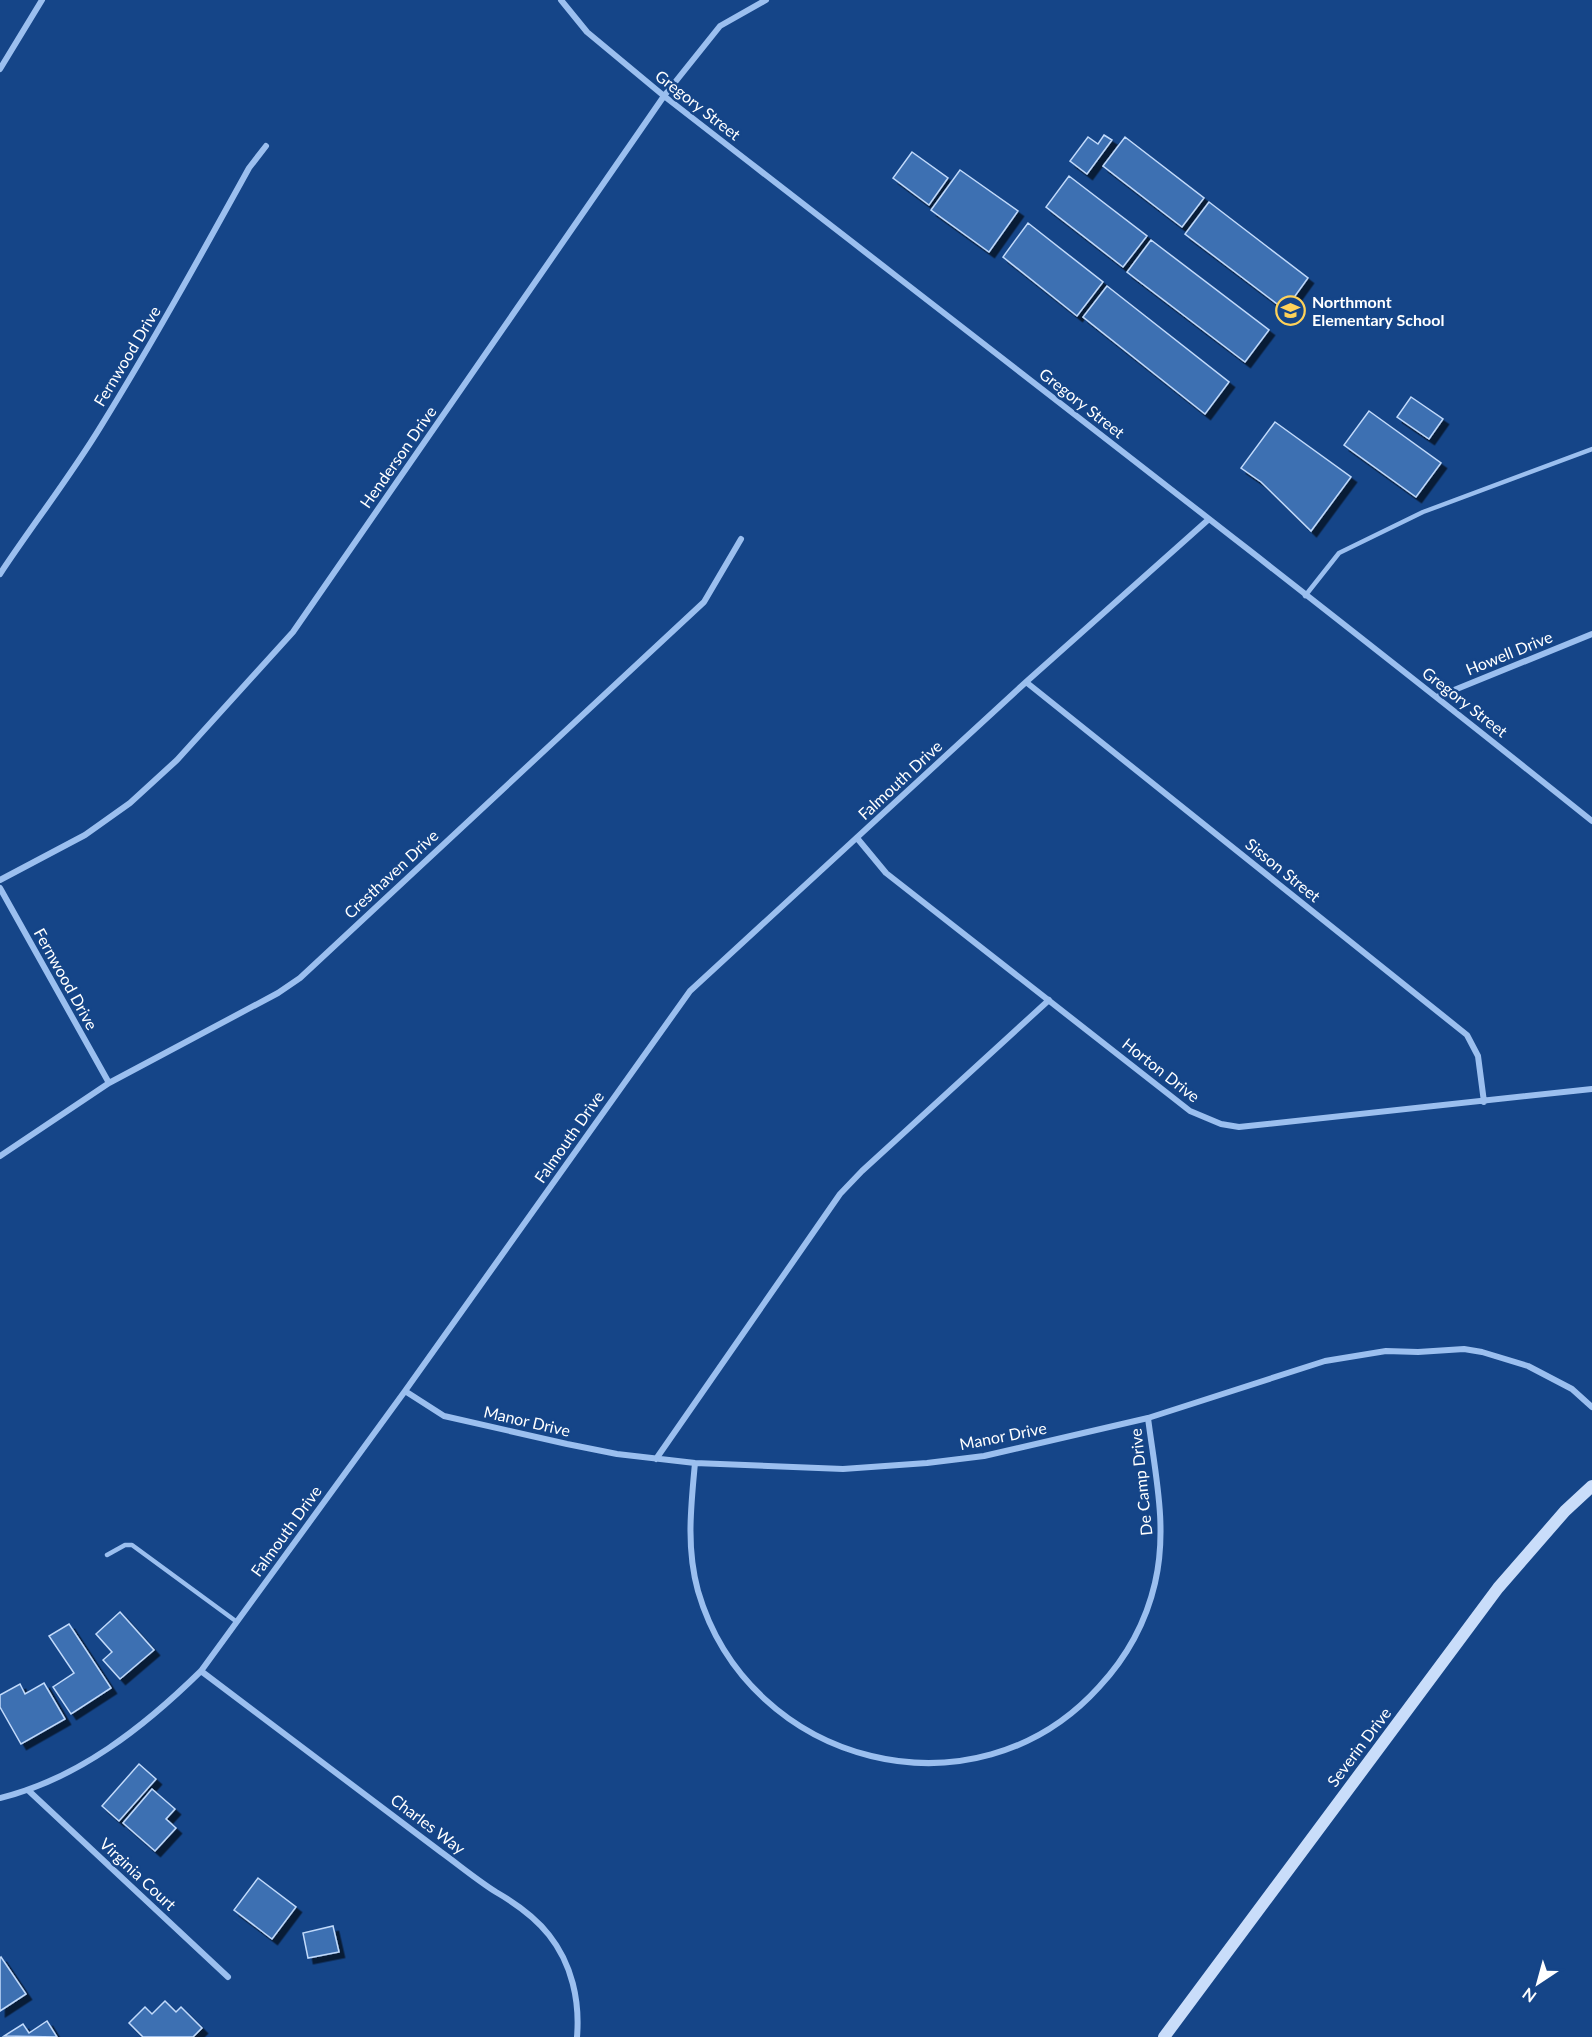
<svg xmlns="http://www.w3.org/2000/svg" width="1592" height="2037" viewBox="0 0 1592 2037" font-family="Lato,sans-serif">
  <defs>
    <filter id="shadow"><feDropShadow dx="5.5" dy="5.5" stdDeviation="0" flood-color="#0009"/></filter>
  </defs>
  <rect width="100%" height="100%" fill="#154588"/>
  <path fill="#3d6fb2" stroke="#c1dafb" stroke-width="1.5" filter="url(#shadow)" d="M1104 135 1112 140 1087 174 1070 161 1088 137 1098 144Z
    M1125 137 1204 198 1182 227 1103 166Z
    M912 152 948 178 929 205 893 178Z
    M960 170 1018 211 989 252 931 210Z
    M1069 176 1147 236 1123 267 1046 207Z
    M1209 202 1308 278 1285 310 1185 234Z
    M1028 223 1103 282 1077 316 1003 257Z
    M1151 240 1269 330 1245 362 1127 272Z
    M1107 286 1229 382 1205 414 1083 317Z
    M1411 397 1443 419 1429 439 1397 417Z
    M1369 411 1441 463 1416 497 1344 445Z
    M1275 422 1351 477 1311 531 1261 482 1241 468Z
    M120 1612 154 1650 120 1679 103 1660 112 1652 96 1634Z
    M69 1624 111 1688 71 1714 53 1687 74 1673 49 1636Z
    M44 1683 65 1719 21 1744 0 1707V1695L20 1684 25 1694Z
    M139 1764 156 1779 119 1821 102 1806Z
    M152 1789 175 1809 166 1819 176 1828 155 1851 123 1823Z
    M258 1878 296 1907 272 1939 234 1910Z
    M333 1926 339 1952 308 1958 303 1933Z
    M1 1957 26 1994 0 2011V1958Z
    M165 2001 176 2012 181 2007 202 2028 193 2037H143L129 2023 145 2007 152 2014Z
    M47 2021 57 2037 4 2036 23 2024 29 2033Z"/>
  <g fill="none" stroke-linecap="round" stroke-linejoin="round">
    <path stroke="#9bbfef" stroke-width="4.5" d="M1305 596 1339 553 1423 512 1592 449
      M107 1555 125 1545H132L237 1622"/>
    <path stroke="#9bbfef" stroke-width="6" d="M561 0 587 32 664 96C974 337 1286 576 1592 821
      M0 69 42 0
      M0 574C33 524 70 477 101 426 153 342 201 255 249 168L266 146
      M1026 682 1467 1035 1478 1056 1484 1102
      M1437 697 1592 634
      M857 838 886 873 1190 1111 1221 1124 1239 1127 1592 1089
      M0 880 85 835 130 803 177 760 293 632 664 96 720 26 766 0
      M0 888 109 1083
      M0 1156 109 1083 278 993 300 978 704 602 741 539
      M405 1391 444 1416 567 1444 617 1454 695 1463 843 1469 927 1463 984 1456 1148 1418 1325 1361 1386 1351 1418 1352 1464 1349 1482 1352 1528 1366 1572 1389 1592 1407
      M656 1459 840 1194 862 1171 1049 1000
      M695 1463C691 1506 686 1548 698 1591 749 1766 975 1824 1099 1687 1126 1658 1146 1622 1155 1583 1168 1528 1155 1473 1148 1418
      M201 1671C281 1732 361 1792 441 1852 459 1865 477 1880 496 1892 515 1903 535 1917 549 1935 572 1964 580 2001 577 2037
      M29 1791 228 1977
      M0 1798C78 1779 144 1727 201 1671L405 1391 690 991 1026 682 1209 519"/>
    <path stroke="#c9ddfa" stroke-width="12" d="M1164 2037 1498 1588 1565 1511 1592 1486"/>
  </g>
  <defs>
    <symbol id="school-ring" viewBox="-11 -11 22 22"><circle r="9.5" fill="#154588" stroke="#ffd259" stroke-width="1.5"/><path d="M0-5L7-2L0 1L-7-2ZM-4 1L0 2.5L4 1V4Q0 6-4 4Z" fill="#ffd259"/></symbol>
  </defs>
  <g fill-rule="evenodd">
    <use href="#school-ring" x="1274" y="294" width="33" height="33"/>
  </g>
  <g text-anchor="middle" stroke-width="5" stroke-linejoin="round" paint-order="stroke">
    <g font-size="16" fill="#fff" stroke="#154588">
      <text transform="translate(698 105) rotate(38)" y="6">Gregory Street</text>
      <text transform="translate(127 356) rotate(-59)" y="6">Fernwood Drive</text>
      <text transform="translate(1082 403) rotate(38)" y="6">Gregory Street</text>
      <text transform="translate(398 457) rotate(-55)" y="6">Henderson Drive</text>
      <text transform="translate(1509 653) rotate(-22)" y="6">Howell Drive</text>
      <text transform="translate(1465 702) rotate(38)" y="6">Gregory Street</text>
      <text transform="translate(900 780) rotate(-43)" y="6">Falmouth Drive</text>
      <text transform="translate(1283 870) rotate(39)" y="6">Sisson Street</text>
      <text transform="translate(391 874) rotate(-43)" y="6">Cresthaven Drive</text>
      <text transform="translate(66 979) rotate(61)" y="6">Fernwood Drive</text>
      <text transform="translate(1161 1070) rotate(38)" y="6">Horton Drive</text>
      <text transform="translate(569 1137) rotate(-55)" y="6">Falmouth Drive</text>
      <text transform="translate(527 1421) rotate(13)" y="6">Manor Drive</text>
      <text transform="translate(1003 1436) rotate(-11)" y="6">Manor Drive</text>
      <text transform="translate(1141 1482) rotate(-96)" y="6">De Camp Drive</text>
      <text transform="translate(286 1531) rotate(-54)" y="6">Falmouth Drive</text>
      <text transform="translate(1359 1747) rotate(-53)" y="6">Severin Drive</text>
      <text transform="translate(428 1824) rotate(37)" y="6">Charles Way</text>
      <text transform="translate(138 1874) rotate(43)" y="6">Virginia Court</text>
    </g>
    <g font-size="16" font-weight="bold" fill="#fff" stroke="#154588" text-anchor="start">
      <text x="1312" y="308">Northmont<tspan x="1312" dy="18">Elementary School</tspan></text>
    </g>
  </g>
  <g transform="translate(1538 1983) rotate(216)" stroke="#154588" stroke-width="4.5" paint-order="stroke">
  <path d="M0-4.5L10 22L0 15L-10 22Z" fill="#ffffff"/>
  <text y="-9" font-size="16" font-weight="bold" text-anchor="middle" fill="#ffffff">N</text>
  </g>
</svg>
